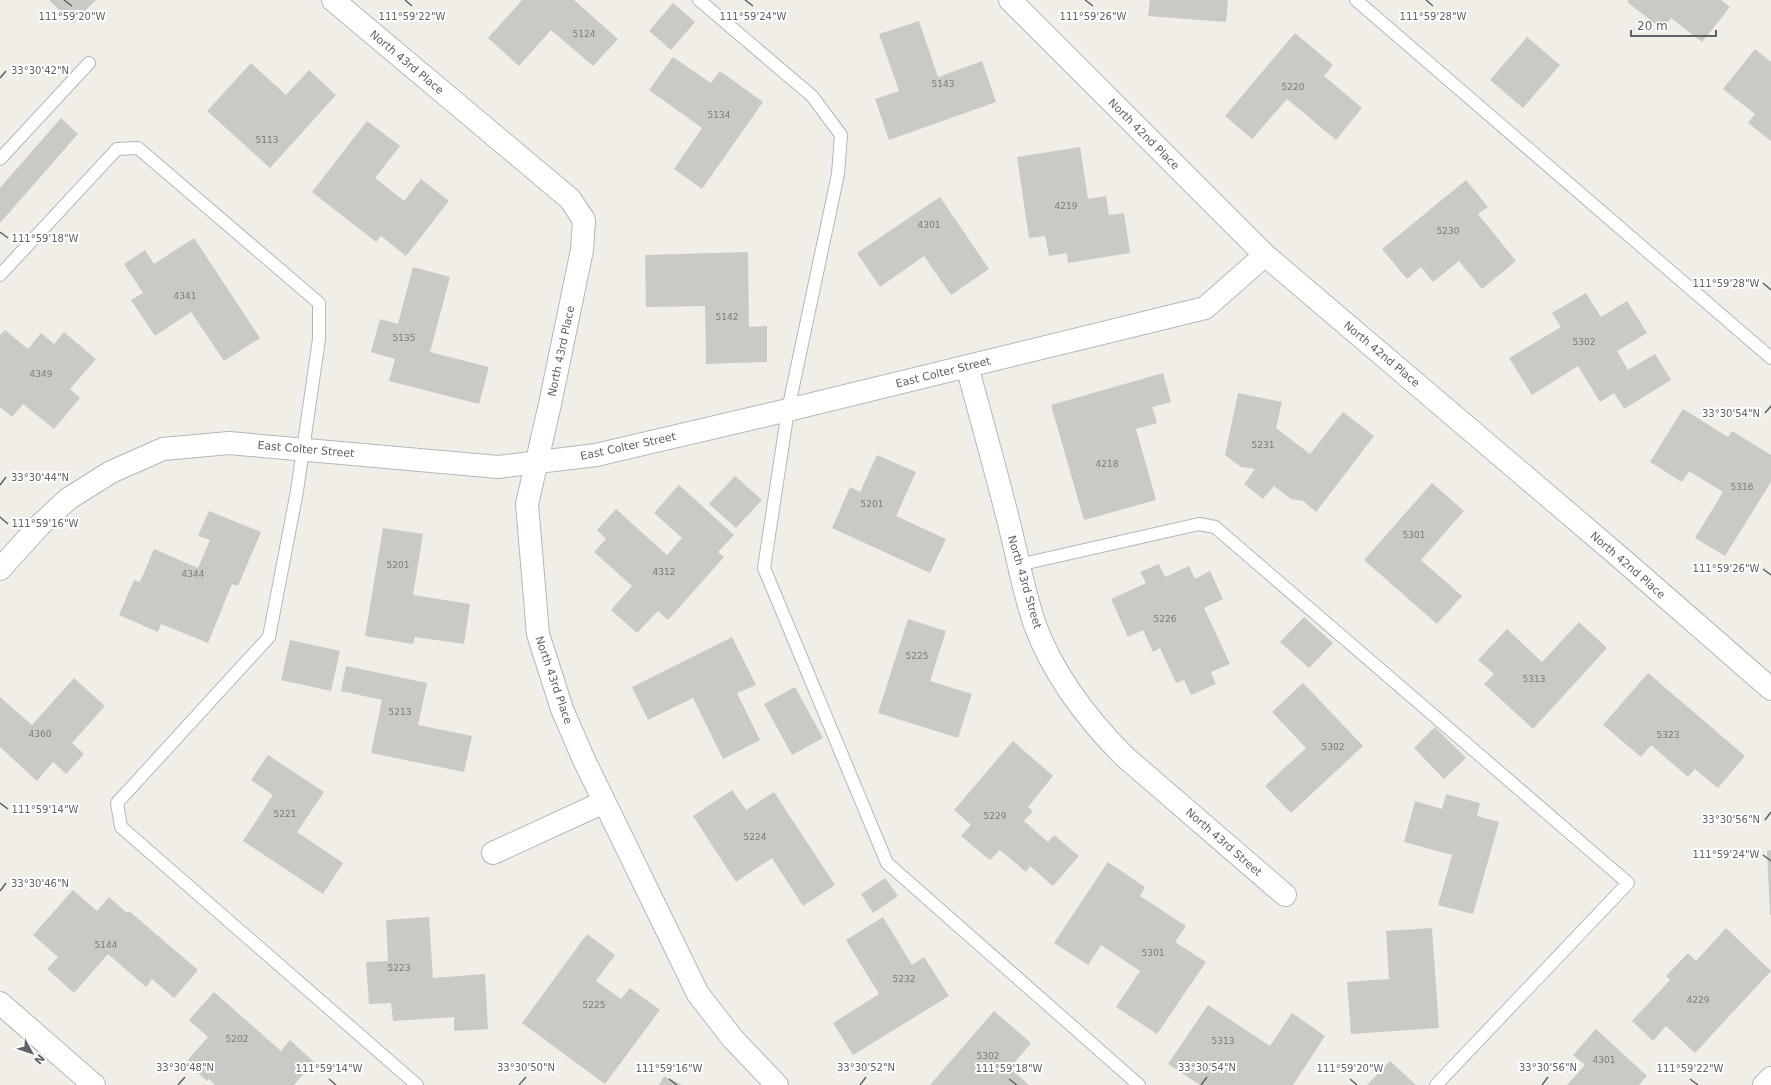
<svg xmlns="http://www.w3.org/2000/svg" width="1771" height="1085" viewBox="0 0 1771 1085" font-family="'DejaVu Sans',sans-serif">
  <rect width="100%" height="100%" fill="#f0eee7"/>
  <path fill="#cbc9c4" d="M49 0H96L73 23Z
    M522 0H574L618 39 593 66 551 30 519 66 488 38Z
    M1150 0H1228L1226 22 1148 16Z
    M1629 0H1721L1730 7 1702 42 1671 18 1662 29 1627 2Z
    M673 3 695 22 671 50 649 31Z
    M919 21 938 77 982 61 996 102 889 140 875 99 899 91 879 34Z
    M1295 33 1333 65 1324 76 1362 108 1336 140 1287 99 1252 139 1225 116Z
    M1527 37 1560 65 1523 108 1490 80Z
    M1755 49 1771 62V141L1748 123 1755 114 1723 89Z
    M673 57 711 83 720 71 763 102 702 189 674 169 702 128 649 90Z
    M251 63 286 95 309 70 336 95 270 168 207 111Z
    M61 118 78 134 0 223V188Z
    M367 121 400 146 375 178 404 201 421 179 449 201 406 256 381 236 376 242 312 192Z
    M1080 147 1088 199 1106 196 1109 215 1124 213 1130 253 1068 263 1067 253 1049 256 1045 236 1029 238 1017 157Z
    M1466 180 1488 207 1478 214 1516 261 1482 289 1459 261 1433 282 1421 267 1407 279 1382 249Z
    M940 197 989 269 951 295 924 256 880 287 857 253Z
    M194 238 260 338 224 361 191 312 155 336 131 300 143 293 124 264 145 250 154 264Z
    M748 252 749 327 767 326V362L706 364 705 306 646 307 645 255Z
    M413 267 450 277 430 352 489 367 479 404 389 381 395 359 371 352 380 319 398 324Z
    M1586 293 1601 317 1627 301 1647 333 1617 351 1628 370 1655 354 1671 380 1624 409 1614 393 1600 402 1578 366 1532 395 1509 358 1561 327 1552 313Z
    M5 330 28 349 41 333 54 344 64 332 96 359 70 389 80 398 54 429 23 404 12 417 0 407V335Z
    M1163 373 1171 402 1152 407 1157 423 1136 429 1156 500 1084 520 1051 405Z
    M1238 393 1282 402 1276 428 1310 454 1343 412 1374 436 1316 512 1303 501 1291 499 1274 486 1263 499 1244 484 1255 469 1241 467 1225 455Z
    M1683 409 1728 437 1732 431 1771 455V482L1725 556 1695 538 1723 492 1689 471 1682 482 1650 462Z
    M877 455 916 472 896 516 946 539 930 573 832 528 850 487 860 492Z
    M735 476 762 500 736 528 709 504Z
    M1432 483 1464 511 1421 560 1462 596 1437 624 1364 560Z
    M679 485 734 535 718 552 724 557 668 620 658 611 637 633 611 610 632 586 594 552 606 539 597 530 616 509 667 555 682 538 654 513Z
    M209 511 261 532 238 586 232 584 208 643 161 624 158 632 119 615 134 580 140 582 154 549 198 568 210 540 198 536Z
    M383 528 423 534 413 595 470 604 464 644 415 637 413 644 365 636Z
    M1159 564 1165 577 1189 566 1195 579 1210 571 1223 599 1204 608 1230 664 1211 672 1216 684 1191 695 1184 680 1176 683 1160 648 1153 652 1143 630 1128 637 1111 599 1146 583 1140 572Z
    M1304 617 1333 643 1309 668 1280 642Z
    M908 619 946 631 930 681 972 694 958 738 878 713Z
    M1579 622 1607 648 1533 729 1484 684 1494 674 1478 660 1507 629 1542 662Z
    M732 637 756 685 737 693 760 740 723 759 693 698 648 720 632 687Z
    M290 640 340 651 331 691 281 680Z
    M346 666 427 683 418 725 472 736 464 772 371 753 382 700 341 691Z
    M1648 673 1745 756 1718 788 1695 769 1688 777 1651 745 1641 757 1603 725Z
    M74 678 105 706 72 743 84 754 66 774 53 762 37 781 0 747V697L32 725Z
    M1303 683 1363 746 1291 813 1265 786 1306 748 1272 712Z
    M795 687 823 738 792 755 764 704Z
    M1435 727 1466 758 1444 779 1414 748Z
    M1013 741 1053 776 1028 807 1033 811 1024 821 1048 842 1054 835 1079 856 1053 886 1030 866 1026 872 1000 850 990 860 961 836 971 825 954 810Z
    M268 755 324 792 297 832 343 863 323 894 243 841 273 795 251 780Z
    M732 790 746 810 774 792 835 885 803 906 772 858 736 882 693 816Z
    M1446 794 1480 803 1477 816 1499 822 1473 914 1438 905 1452 855 1404 842 1415 801 1442 809Z
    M1771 850V915H1770L1767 851Z
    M1108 862 1145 887 1140 896 1186 926 1175 942 1206 962 1157 1034 1116 1007 1140 971 1101 945 1088 965 1054 943Z
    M885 878 898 896 873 913 861 894Z
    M73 890 97 911 109 897 127 913 129 911 198 970 174 998 152 979 146 987 108 954 74 993 47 969 58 957 33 935Z
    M429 917 433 978 485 974 488 1029 454 1031V1017L393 1021 391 1003 369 1004 366 962 388 961 386 920Z
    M883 917 912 965 924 957 949 996 853 1055 833 1023 879 994 846 940Z
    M1432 928 1439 1028 1351 1034 1347 982 1389 979 1386 931Z
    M1726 928 1771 971 1695 1053 1666 1026 1653 1041 1632 1021 1670 980 1666 976 1688 953 1696 961Z
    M587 934 615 955 596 981 621 999 630 988 660 1010 605 1084 522 1023Z
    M214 992 281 1051 290 1040 314 1062 294 1085H215L209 1079 207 1081 186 1062 208 1037 189 1020Z
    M1208 1005 1270 1046 1292 1013 1325 1036 1293 1085H1200L1168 1064Z
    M994 1011 1031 1043 1010 1068 1029 1085H930Z
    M1596 1029 1647 1076 1639 1085H1567L1585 1065 1573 1055Z
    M1390 1061 1416 1085H1367Z
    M664 1076 682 1085H659Z"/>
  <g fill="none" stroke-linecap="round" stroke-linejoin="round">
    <defs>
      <path id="lane" d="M699 0 812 96 841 135 838 174 788 410 764 568 887 863 1139 1085
        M1356 0 1771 358
        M0 159 89 63
        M0 275 117 149 138 148 319 303V339L297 491 269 637 117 803 121 827 417 1085
        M1018 565 1199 524 1215 527 1628 883 1436 1085"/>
      <path id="street" d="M333 0 570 199 584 220 582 250 550 404 527 504 538 634 562 709 584 760 698 994 733 1039 777 1085
        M1010 0 1265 255 1622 559 1771 689
        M967 366C981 417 995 468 1008 519 1017 554 1023 590 1035 625 1054 676 1087 719 1125 757L1285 895
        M0 569 39 526 68 499 111 472 163 449 229 443 498 467 596 455 788 410 1205 308 1265 255
        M493 853 604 802
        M0 1003 94 1085
        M1764 1085 1771 1078"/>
    </defs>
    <use href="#lane" stroke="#b4b7bb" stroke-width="14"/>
    <use href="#street" stroke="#b4b7bb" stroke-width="24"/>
    <use href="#lane" stroke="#fff" stroke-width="12"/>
    <use href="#street" stroke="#fff" stroke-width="22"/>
  </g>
  <path fill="none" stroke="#5f6266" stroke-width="1.5" d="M64 0 72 6M405 0 412 6M745 0 753 6M1085 0 1093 6M1426 0 1433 6M0 78 6 71M0 232 8 238M1763 283 1771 290M1765 413 1771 406M0 485 6 477M0 517 8 524M1763 569 1771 575M0 803 8 809M1765 820 1771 812M1763 855 1771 861M0 891 6 883M329 1079 336 1085M669 1079 677 1085M1009 1079 1017 1085M1350 1079 1357 1085M1690 1079 1698 1085M178 1085 185 1077M519 1085 526 1077M860 1085 866 1077M1201 1085 1207 1077M1542 1085 1548 1077"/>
  <g text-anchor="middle" stroke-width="4" stroke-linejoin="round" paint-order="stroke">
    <g font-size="9" fill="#7a7c7e">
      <text x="584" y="37">5124</text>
      <text x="943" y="87">5143</text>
      <text x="1293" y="90">5220</text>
      <text x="719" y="118">5134</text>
      <text x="267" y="143">5113</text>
      <text x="1066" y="209">4219</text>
      <text x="929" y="228">4301</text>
      <text x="1448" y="234">5230</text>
      <text x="185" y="299">4341</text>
      <text x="727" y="320">5142</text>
      <text x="404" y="341">5135</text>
      <text x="1584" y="345">5302</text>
      <text x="41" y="377">4349</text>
      <text x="1263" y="448">5231</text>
      <text x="1107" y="467">4218</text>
      <text x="1742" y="490">5316</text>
      <text x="872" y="507">5201</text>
      <text x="1414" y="538">5301</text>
      <text x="398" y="568">5201</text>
      <text x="664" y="575">4312</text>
      <text x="193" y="577">4344</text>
      <text x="1165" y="622">5226</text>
      <text x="917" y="659">5225</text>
      <text x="1534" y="682">5313</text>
      <text x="400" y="715">5213</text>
      <text x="40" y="737">4360</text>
      <text x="1668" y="738">5323</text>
      <text x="1333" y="750">5302</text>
      <text x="285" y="817">5221</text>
      <text x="995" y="819">5229</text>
      <text x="755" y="840">5224</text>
      <text x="106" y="948">5144</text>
      <text x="1153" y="956">5301</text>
      <text x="399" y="971">5223</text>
      <text x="904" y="982">5232</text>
      <text x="1698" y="1003">4229</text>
      <text x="594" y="1008">5225</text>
      <text x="237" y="1042">5202</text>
      <text x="1223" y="1044">5313</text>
      <text x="988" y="1059">5302</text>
      <text x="1604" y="1063">4301</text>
    </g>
    <g font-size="11" fill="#5f6266" stroke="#fff">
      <text transform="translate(407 62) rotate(40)" y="4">North 43rd Place</text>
      <text transform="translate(1144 134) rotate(45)" y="4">North 42nd Place</text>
      <text transform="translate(561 351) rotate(-78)" y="4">North 43rd Place</text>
      <text transform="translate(1382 354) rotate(40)" y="4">North 42nd Place</text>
      <text transform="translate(943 372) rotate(-14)" y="4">East Colter Street</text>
      <text transform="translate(628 446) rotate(-12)" y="4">East Colter Street</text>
      <text transform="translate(306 449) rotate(5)" y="4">East Colter Street</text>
      <text transform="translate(1628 565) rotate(41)" y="4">North 42nd Place</text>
      <text transform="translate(1025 582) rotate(74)" y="4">North 43rd Street</text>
      <text transform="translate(554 680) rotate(71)" y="4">North 43rd Place</text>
      <text transform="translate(1224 842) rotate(41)" y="4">North 43rd Street</text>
    </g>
  </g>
  <g font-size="10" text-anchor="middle" fill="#5f6266" stroke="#fff" stroke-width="4" stroke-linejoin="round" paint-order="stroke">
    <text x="72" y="20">111°59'20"W</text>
    <text x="412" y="20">111°59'22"W</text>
    <text x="753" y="20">111°59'24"W</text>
    <text x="1093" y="20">111°59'26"W</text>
    <text x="1433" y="20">111°59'28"W</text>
    <text x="40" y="74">33°30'42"N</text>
    <text x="45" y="242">111°59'18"W</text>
    <text x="1726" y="287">111°59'28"W</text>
    <text x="1731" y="417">33°30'54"N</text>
    <text x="40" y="481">33°30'44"N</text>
    <text x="45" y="527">111°59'16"W</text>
    <text x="1726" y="572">111°59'26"W</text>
    <text x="45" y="813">111°59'14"W</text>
    <text x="1731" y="823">33°30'56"N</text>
    <text x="1726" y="858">111°59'24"W</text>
    <text x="40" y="887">33°30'46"N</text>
    <text x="185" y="1071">33°30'48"N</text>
    <text x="526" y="1071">33°30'50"N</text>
    <text x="866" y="1071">33°30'52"N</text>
    <text x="1207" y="1071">33°30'54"N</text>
    <text x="1548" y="1071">33°30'56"N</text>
    <text x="329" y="1072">111°59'14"W</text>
    <text x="669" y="1072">111°59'16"W</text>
    <text x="1009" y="1072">111°59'18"W</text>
    <text x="1350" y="1072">111°59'20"W</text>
    <text x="1690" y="1072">111°59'22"W</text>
  </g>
  <g transform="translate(32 1053) rotate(130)" stroke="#ffffff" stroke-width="3" paint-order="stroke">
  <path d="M0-3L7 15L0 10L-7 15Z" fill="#5f6266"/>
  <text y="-6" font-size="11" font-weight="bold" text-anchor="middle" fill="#5f6266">N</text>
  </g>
  <path d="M1631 30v6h85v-6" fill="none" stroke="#5f6266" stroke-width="2"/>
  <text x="1637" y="30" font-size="12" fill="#5f6266" stroke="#ffffff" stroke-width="3" paint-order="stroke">20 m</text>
</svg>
